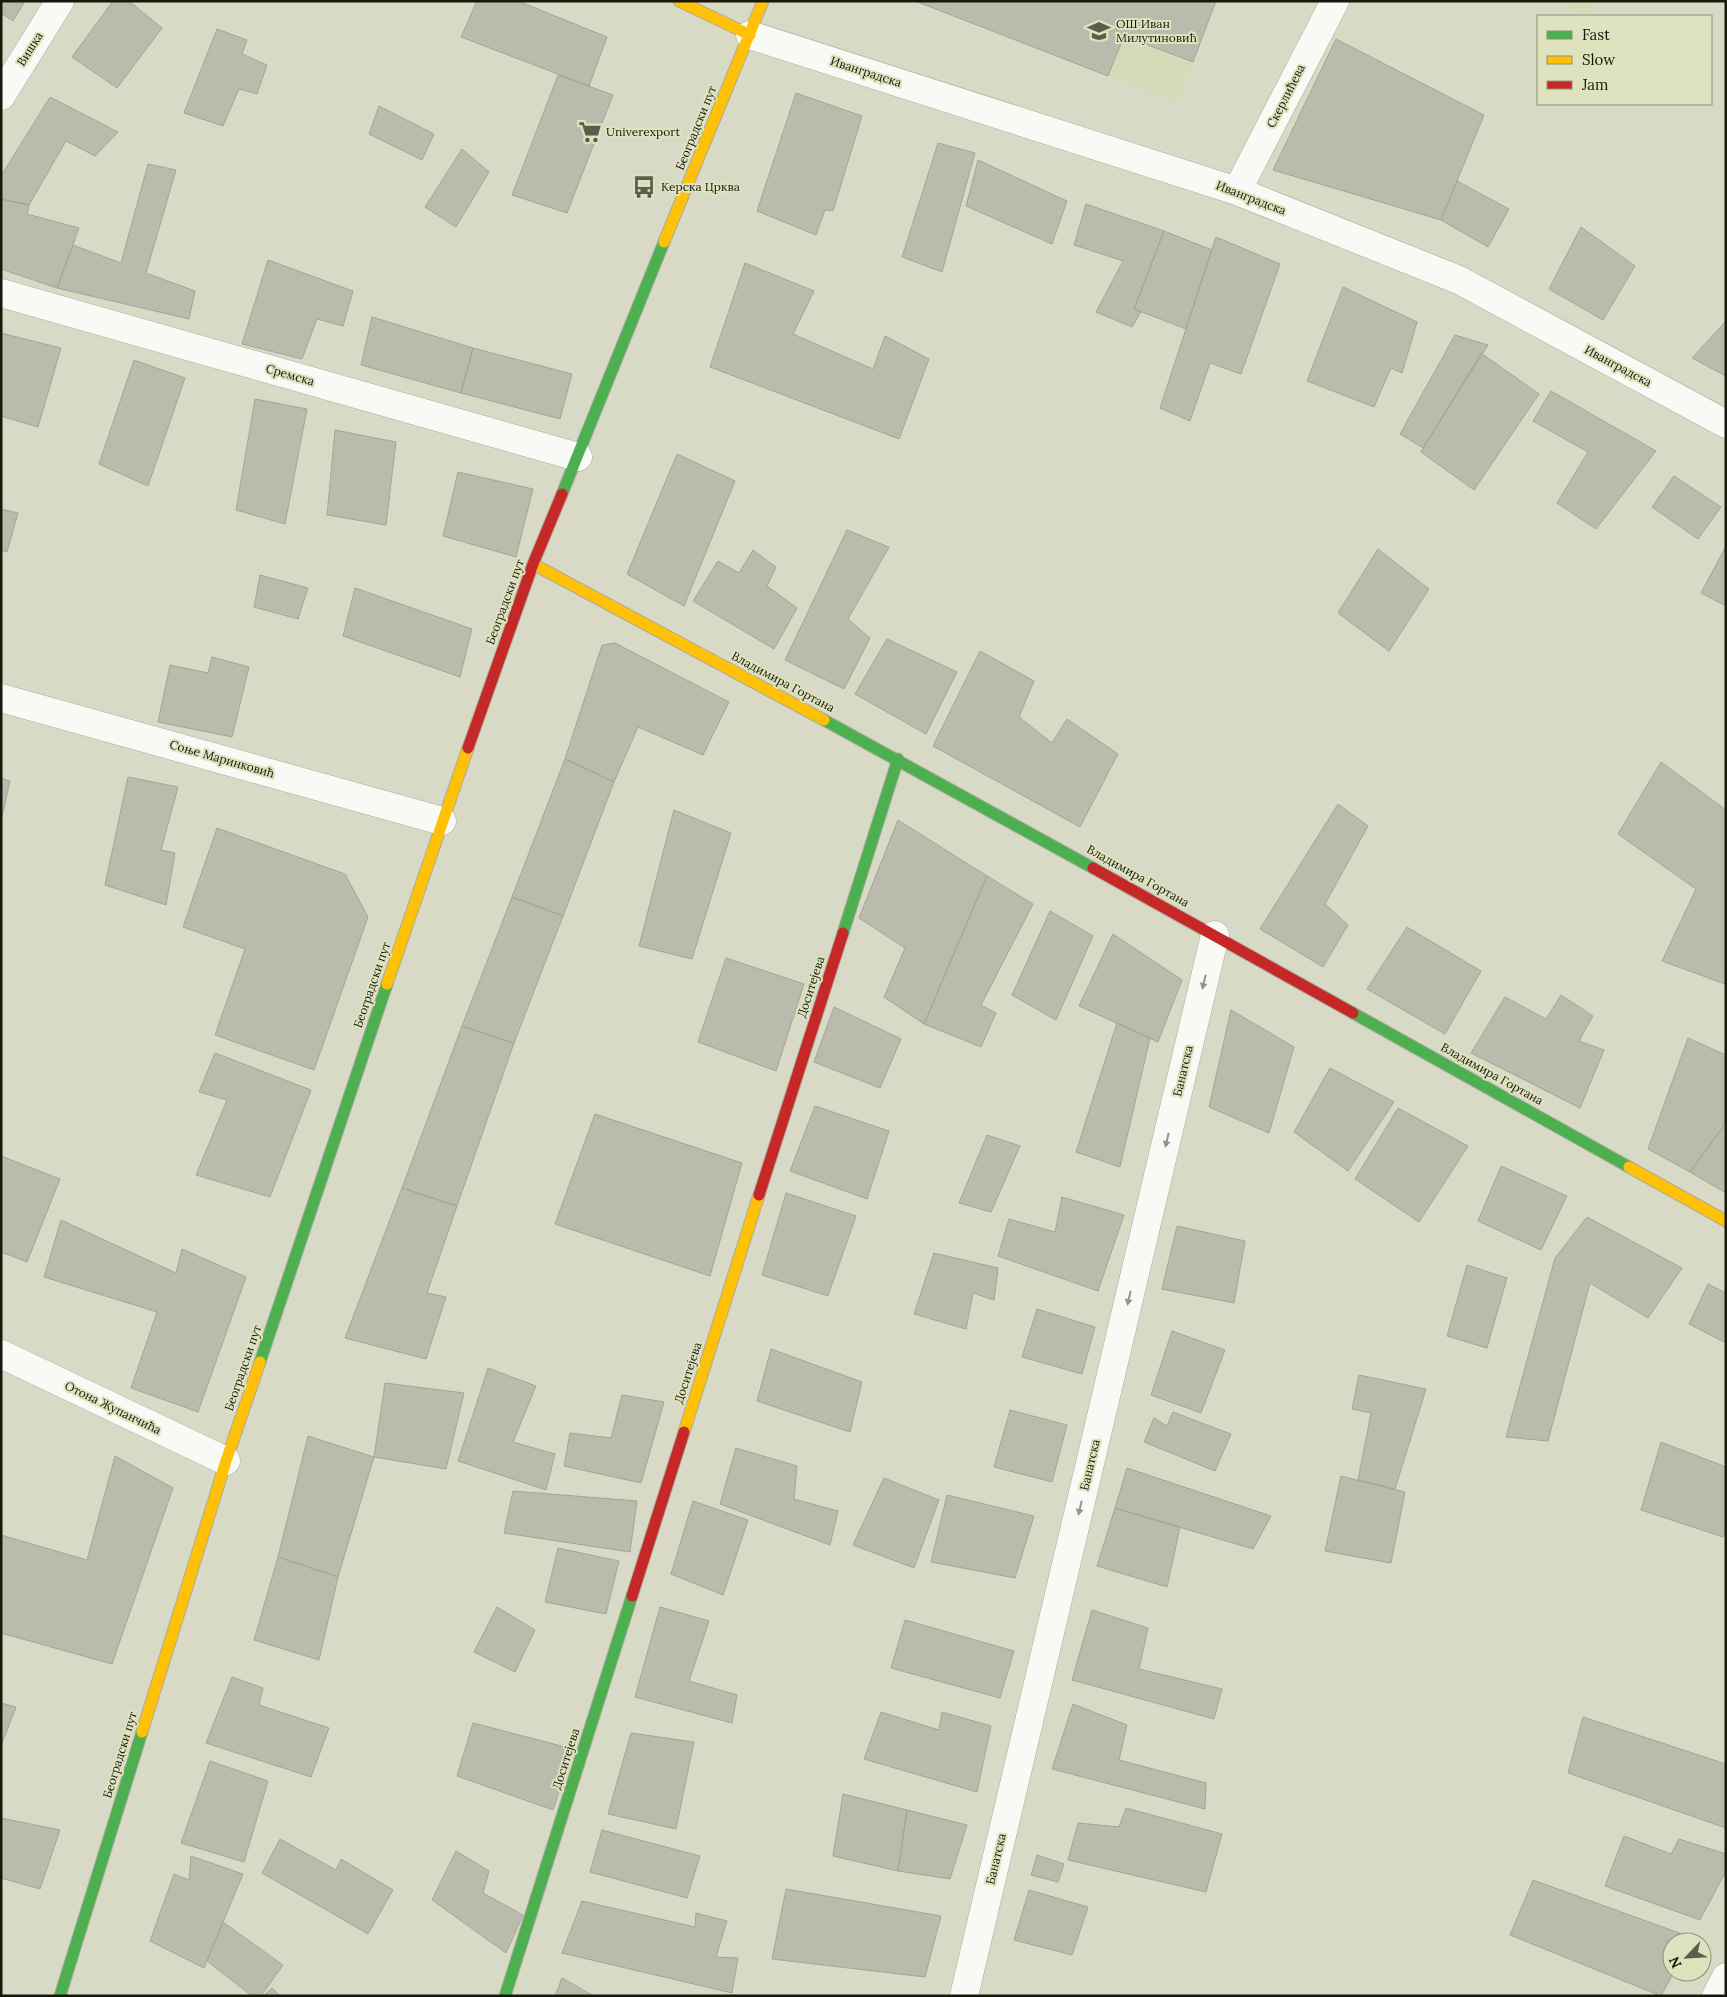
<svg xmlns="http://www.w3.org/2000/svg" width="1727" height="1997" viewBox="0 0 1727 1997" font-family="Lora,serif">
  <rect width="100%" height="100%" fill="#d8dac6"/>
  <path fill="#d7dab9" d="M915 1H1216L1177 103Z
    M1557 1H1599L1589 16H1583Z"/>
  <path fill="#babbac" stroke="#a4a596" d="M1 1H25L13 21 1 13Z
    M113 1H129L162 28 117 88 72 57Z
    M477 1H518L607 37 589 86 461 37Z
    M915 1H1216L1193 62 1124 36 1108 76Z
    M217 29 247 40 242 54 267 65 257 94 239 89 223 126 184 113Z
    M1336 39 1484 115 1441 220 1273 170Z
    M558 75 613 95 567 213 512 195Z
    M796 93 862 116 833 211 825 210 816 235 757 211Z
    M50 97 118 132 95 156 66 141 29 205 1 199V176Z
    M379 106 434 134 422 160 369 134Z
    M938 143 975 153 942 272 902 257Z
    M462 149 489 172 456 227 425 207Z
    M978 160 1067 201 1052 244 966 206Z
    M148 164 176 170 146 273 195 291 189 319 57 288 73 245 121 263Z
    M1457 181 1509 209 1488 247 1441 220Z
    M1 199 29 205 27 214 79 228 57 288 1 269Z
    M1086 204 1164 231 1134 309 1141 312 1132 327 1096 312 1123 261 1074 245Z
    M1581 227 1635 266 1603 320 1549 289Z
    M1164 231 1212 250 1186 329 1134 309Z
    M1216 237 1280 264 1241 374 1210 363 1190 421 1160 408Z
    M268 260 353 291 343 326 317 319 302 359 242 344Z
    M745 263 814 291 793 334 873 369 885 336 929 359 899 439 710 367Z
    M1343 287 1417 322 1402 373 1391 368 1374 407 1307 381Z
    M372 317 473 348 461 393 361 365Z
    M1726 321V376L1692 358Z
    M1 333 61 348 38 427 1 416Z
    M1455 335 1488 345 1423 448 1400 434Z
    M473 348 572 374 560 419 461 393Z
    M1481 353 1539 394 1474 490 1421 452Z
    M134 360 185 378 148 486 99 464Z
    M1551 391 1656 451 1596 529 1557 503 1588 452 1533 421Z
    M255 399 307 409 285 524 236 510Z
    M335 430 396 442 386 525 327 515Z
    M677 454 735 481 684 606 627 574Z
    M458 472 533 489 516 557 443 536Z
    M1674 476 1721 507 1698 539 1652 507Z
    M1 509 18 513 7 552 1 550Z
    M847 530 889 547 848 619 870 638 844 689 785 660Z
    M1726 546V606L1701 593Z
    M1378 549 1429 589 1389 651 1338 613Z
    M753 550 776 567 767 586 797 608 774 649 693 601 718 561 739 573Z
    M260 575 308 588 298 619 254 607Z
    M355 588 472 629 460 677 343 636Z
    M887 639 957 672 926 734 855 694Z
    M615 643 729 702 703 755 638 727 614 782 565 759 602 645Z
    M980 651 1034 681 1019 717 1052 743 1067 719 1118 754 1080 827 933 746Z
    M212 657 249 667 232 737 158 722 170 665 208 673Z
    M565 759 614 782 563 916 512 897Z
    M1661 762 1726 810 1725 984 1662 961 1696 889 1618 834Z
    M128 777 178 787 161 850 175 853 166 905 105 885Z
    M1 778 10 781 1 821Z
    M1338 804 1368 826 1325 904 1348 925 1323 967 1260 929Z
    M674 810 731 833 692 959 639 946Z
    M898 820 987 876 924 1024 884 997 905 948 859 918Z
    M217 828 345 874 368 917 314 1070 215 1035 245 949 183 927Z
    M987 876 1033 904 981 1005 996 1013 981 1047 924 1024Z
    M512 897 563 916 514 1043 462 1026Z
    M1050 911 1093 936 1056 1020 1012 995Z
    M1407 927 1481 971 1445 1034 1367 989Z
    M1113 934 1182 980 1158 1042 1079 1006Z
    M726 958 804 984 776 1071 698 1042Z
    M1561 995 1593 1016 1579 1041 1604 1050 1580 1108 1471 1053 1505 997 1546 1019Z
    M834 1007 901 1039 880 1088 814 1062Z
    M1231 1010 1294 1047 1269 1133 1209 1107Z
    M1117 1023 1150 1038 1120 1167 1076 1152Z
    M462 1026 514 1043 457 1206 402 1188Z
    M1688 1038 1726 1055V1119L1723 1127 1690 1172 1648 1149Z
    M215 1053 311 1090 270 1197 196 1175 227 1100 199 1092Z
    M1330 1068 1394 1102 1348 1171 1294 1132Z
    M815 1106 889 1131 867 1199 790 1171Z
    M1398 1108 1468 1146 1419 1222 1355 1179Z
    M595 1114 742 1163 710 1276 555 1224Z
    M1723 1127 1726 1129V1193L1690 1172Z
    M987 1135 1020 1146 991 1212 959 1203Z
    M1 1156 60 1179 27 1262 1 1252Z
    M1501 1166 1567 1196 1541 1250 1478 1221Z
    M402 1188 457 1206 427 1293 446 1297 426 1359 345 1338Z
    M786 1193 856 1216 828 1296 762 1275Z
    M1062 1197 1124 1215 1098 1291 998 1256 1009 1219 1055 1232Z
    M1587 1217 1682 1268 1648 1318 1590 1283 1548 1441 1506 1437 1555 1258Z
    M61 1220 176 1273 182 1249 246 1277 198 1412 131 1388 157 1312 44 1277Z
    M1177 1226 1245 1241 1234 1303 1162 1289Z
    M934 1253 998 1268 994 1300 973 1293 966 1329 914 1314Z
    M1467 1265 1507 1278 1487 1348 1447 1336Z
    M1708 1284 1726 1293V1343L1689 1324Z
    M1037 1309 1095 1327 1082 1374 1022 1357Z
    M1172 1331 1225 1350 1201 1413 1151 1395Z
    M771 1349 862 1382 850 1432 757 1401Z
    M488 1368 536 1386 513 1442 555 1454 546 1490 458 1461Z
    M1359 1375 1426 1389 1395 1489 1358 1480 1371 1413 1352 1409Z
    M385 1383 464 1393 446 1469 374 1457Z
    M622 1395 664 1402 641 1483 564 1466 570 1433 611 1438Z
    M1010 1410 1067 1425 1052 1482 994 1467Z
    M1173 1412 1231 1434 1215 1471 1144 1442 1154 1418 1167 1426Z
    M308 1436 374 1457 338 1577 278 1557Z
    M1661 1442 1726 1467V1526L1723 1537 1641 1510Z
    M736 1448 797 1466 794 1499 838 1511 830 1545 720 1504Z
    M115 1456 173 1488 112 1664 1 1633V1535L87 1560Z
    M1127 1468 1271 1516 1253 1549 1115 1508Z
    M1341 1476 1405 1492 1391 1563 1325 1551Z
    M884 1478 939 1500 914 1568 853 1545Z
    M513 1491 637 1501 630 1552 504 1533Z
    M947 1495 1034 1516 1015 1578 931 1562Z
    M693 1501 748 1520 723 1595 671 1574Z
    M1115 1508 1180 1527 1167 1587 1097 1566Z
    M558 1548 619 1561 606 1614 545 1602Z
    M278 1557 338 1577 319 1660 254 1640Z
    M497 1607 535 1630 515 1672 474 1652Z
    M660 1607 709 1621 689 1681 737 1695 732 1723 635 1697Z
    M1092 1610 1148 1628 1139 1669 1222 1689 1214 1719 1072 1680Z
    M905 1620 1014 1651 1000 1698 891 1668Z
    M232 1677 263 1688 259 1705 329 1728 311 1777 206 1743Z
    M1 1703 16 1707 1 1746Z
    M1073 1704 1127 1725 1119 1760 1206 1783 1205 1809 1052 1769Z
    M881 1712 939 1730 942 1712 991 1726 977 1792 864 1759Z
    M1583 1717 1726 1764V1828L1568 1773Z
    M473 1723 573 1749 553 1810 457 1776Z
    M631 1733 694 1742 676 1829 608 1814Z
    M210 1761 268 1781 244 1862 181 1843Z
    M843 1794 907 1810 898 1871 833 1856Z
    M1126 1808 1222 1834 1206 1892 1068 1860 1078 1823 1119 1827Z
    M907 1810 967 1825 950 1879 898 1871Z
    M1 1818 60 1830 40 1889 1 1878Z
    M602 1830 700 1856 687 1898 590 1872Z
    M1624 1836 1671 1854 1679 1839 1726 1854V1871L1700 1920 1605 1886Z
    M280 1839 336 1870 341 1859 393 1890 368 1934 262 1873Z
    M456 1851 489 1871 483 1893 523 1915 506 1953 432 1900Z
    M1037 1855 1064 1864 1058 1882 1031 1875Z
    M191 1856 243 1874 204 1968 150 1941 174 1874 189 1880Z
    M1533 1880 1693 1938 1691 1942H1672V1972H1674L1661 1996 1510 1935Z
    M786 1889 941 1916 925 1977 772 1959Z
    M1029 1890 1088 1907 1072 1955 1014 1940Z
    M582 1901 695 1927 696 1913 727 1921 716 1957 738 1958 732 1993 562 1953Z
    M223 1922 283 1965 261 1996H252L207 1961Z
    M562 1978 594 1996H555Z
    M272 1988 280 1996H263Z"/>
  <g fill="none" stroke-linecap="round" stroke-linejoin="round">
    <defs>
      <path id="street" d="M750 35 1237 191 1459 280 1726 424
        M1 96 60 1
        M1237 191 1335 1
        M1 293 578 457
        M1 698 442 821
        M1 1354 226 1461
        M964 1996 1215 935
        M1716 1996 1726 1977"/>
      <path id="fast" d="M562 494 664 242
        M824 720 1093 868
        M843 933 898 759
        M1353 1013 1629 1167
        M260 1362 387 984
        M60 1996 142 1732
        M505 1996 632 1596"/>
      <path id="slow" d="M679 1 750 35
        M664 242 763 1
        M533 564 824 720
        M387 984 468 748
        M1629 1167 1726 1221
        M684 1432 759 1195
        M142 1732 226 1461 260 1362"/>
      <path id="jam" d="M468 748 533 564 562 494
        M1093 868 1353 1013
        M759 1195 843 933
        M632 1596 684 1432"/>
    </defs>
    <use href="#street" stroke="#abac9d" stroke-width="29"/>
    <use href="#fast" stroke="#abac9d" stroke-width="13"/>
    <use href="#slow" stroke="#abac9d" stroke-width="13"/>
    <use href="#jam" stroke="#abac9d" stroke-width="13"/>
    <use href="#street" stroke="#f9f9f6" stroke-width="28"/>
    <use href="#fast" stroke="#4caf50" stroke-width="11"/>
    <use href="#slow" stroke="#ffc107" stroke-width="11"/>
    <use href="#jam" stroke="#c62828" stroke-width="11"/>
  </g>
  <defs><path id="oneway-solid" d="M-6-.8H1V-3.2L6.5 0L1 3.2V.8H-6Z" transform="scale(1.25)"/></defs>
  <g fill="#94948d">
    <use href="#oneway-solid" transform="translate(1204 982) rotate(103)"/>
    <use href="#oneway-solid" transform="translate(1167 1140) rotate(103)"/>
    <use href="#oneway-solid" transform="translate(1129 1298) rotate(103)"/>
    <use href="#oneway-solid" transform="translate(1080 1508) rotate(103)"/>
  </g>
  <defs>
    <symbol id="school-bare" viewBox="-9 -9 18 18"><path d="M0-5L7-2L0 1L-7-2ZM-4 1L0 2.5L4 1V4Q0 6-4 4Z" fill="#5b5d4d" stroke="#dfe2be" stroke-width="2.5" paint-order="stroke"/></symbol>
    <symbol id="supermarket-bare" viewBox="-9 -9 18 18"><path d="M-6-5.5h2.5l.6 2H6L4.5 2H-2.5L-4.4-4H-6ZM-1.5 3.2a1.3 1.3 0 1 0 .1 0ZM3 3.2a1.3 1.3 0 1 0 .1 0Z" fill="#5b5d4d" stroke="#dfe2be" stroke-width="2.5" paint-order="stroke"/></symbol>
    <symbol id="bus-bare" viewBox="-9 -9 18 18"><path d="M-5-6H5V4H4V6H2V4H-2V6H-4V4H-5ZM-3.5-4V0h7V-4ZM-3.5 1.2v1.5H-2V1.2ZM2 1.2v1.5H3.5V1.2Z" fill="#5b5d4d" stroke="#dfe2be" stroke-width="2.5" paint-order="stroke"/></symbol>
  </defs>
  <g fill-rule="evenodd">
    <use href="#school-bare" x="1083" y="15" width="32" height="32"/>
    <use href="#supermarket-bare" x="574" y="116" width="32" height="32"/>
    <use href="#bus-bare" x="628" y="171" width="32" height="32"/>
  </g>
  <g text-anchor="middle" stroke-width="4" stroke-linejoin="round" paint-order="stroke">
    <g font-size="12" fill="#18190c" stroke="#dfe2be" text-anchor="start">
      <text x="1116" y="28">ОШ Иван<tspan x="1116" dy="14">Милутиновић</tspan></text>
      <text x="606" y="136">Univerexport</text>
      <text x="661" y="191">Керска Црква</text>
    </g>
    <g font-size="12" fill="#18190c" stroke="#dfe2be">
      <text transform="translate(30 49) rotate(-58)" y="4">Вишка</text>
      <text transform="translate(866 72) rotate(18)" y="4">Иванградска</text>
      <text transform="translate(1286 96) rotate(-63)" y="4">Скерлићева</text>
      <text transform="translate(696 128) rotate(-68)" y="4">Београдски пут</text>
      <text transform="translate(1251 198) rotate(21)" y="4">Иванградска</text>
      <text transform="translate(1618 366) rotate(28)" y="4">Иванградска</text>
      <text transform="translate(290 375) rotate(16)" y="4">Сремска</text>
      <text transform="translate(505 602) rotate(-70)" y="4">Београдски пут</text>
      <text transform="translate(783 682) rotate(28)" y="4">Владимира Гортана</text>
      <text transform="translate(222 759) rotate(16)" y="4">Соње Маринковић</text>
      <text transform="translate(1138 876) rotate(29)" y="4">Владимира Гортана</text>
      <text transform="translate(372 985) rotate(-71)" y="4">Београдски пут</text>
      <text transform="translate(811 987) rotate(-72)" y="4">Доситејева</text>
      <text transform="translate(1183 1071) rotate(-77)" y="4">Банатска</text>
      <text transform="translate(1492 1074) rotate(29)" y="4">Владимира Гортана</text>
      <text transform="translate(243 1368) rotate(-71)" y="4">Београдски пут</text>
      <text transform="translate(688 1373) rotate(-72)" y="4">Доситејева</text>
      <text transform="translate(113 1408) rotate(26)" y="4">Отона Жупанчића</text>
      <text transform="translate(1090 1465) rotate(-77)" y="4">Банатска</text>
      <text transform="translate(120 1755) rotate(-73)" y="4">Београдски пут</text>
      <text transform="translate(566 1759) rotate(-72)" y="4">Доситејева</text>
      <text transform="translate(996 1859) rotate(-77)" y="4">Банатска</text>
    </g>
  </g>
  <rect width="1727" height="1997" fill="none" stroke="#18190c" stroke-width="5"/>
  <rect x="1537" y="15" width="175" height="90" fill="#dfe2be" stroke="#8f9277"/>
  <rect x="1547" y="31" width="25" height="8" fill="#4caf50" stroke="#8f9277"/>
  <text x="1582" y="40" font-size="15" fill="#18190c">Fast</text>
  <rect x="1547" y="56" width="25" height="8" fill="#ffc107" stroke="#8f9277"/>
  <text x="1582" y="65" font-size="15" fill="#18190c">Slow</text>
  <rect x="1547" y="81" width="25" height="8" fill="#c62828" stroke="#8f9277"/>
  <text x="1582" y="90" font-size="15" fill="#18190c">Jam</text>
  <g transform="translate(1687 1957) rotate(245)"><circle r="24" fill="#dfe2be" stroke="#8f9277"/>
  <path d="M0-4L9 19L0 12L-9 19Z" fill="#5b5d4d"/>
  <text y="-8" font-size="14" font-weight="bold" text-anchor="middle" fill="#18190c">N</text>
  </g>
</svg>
